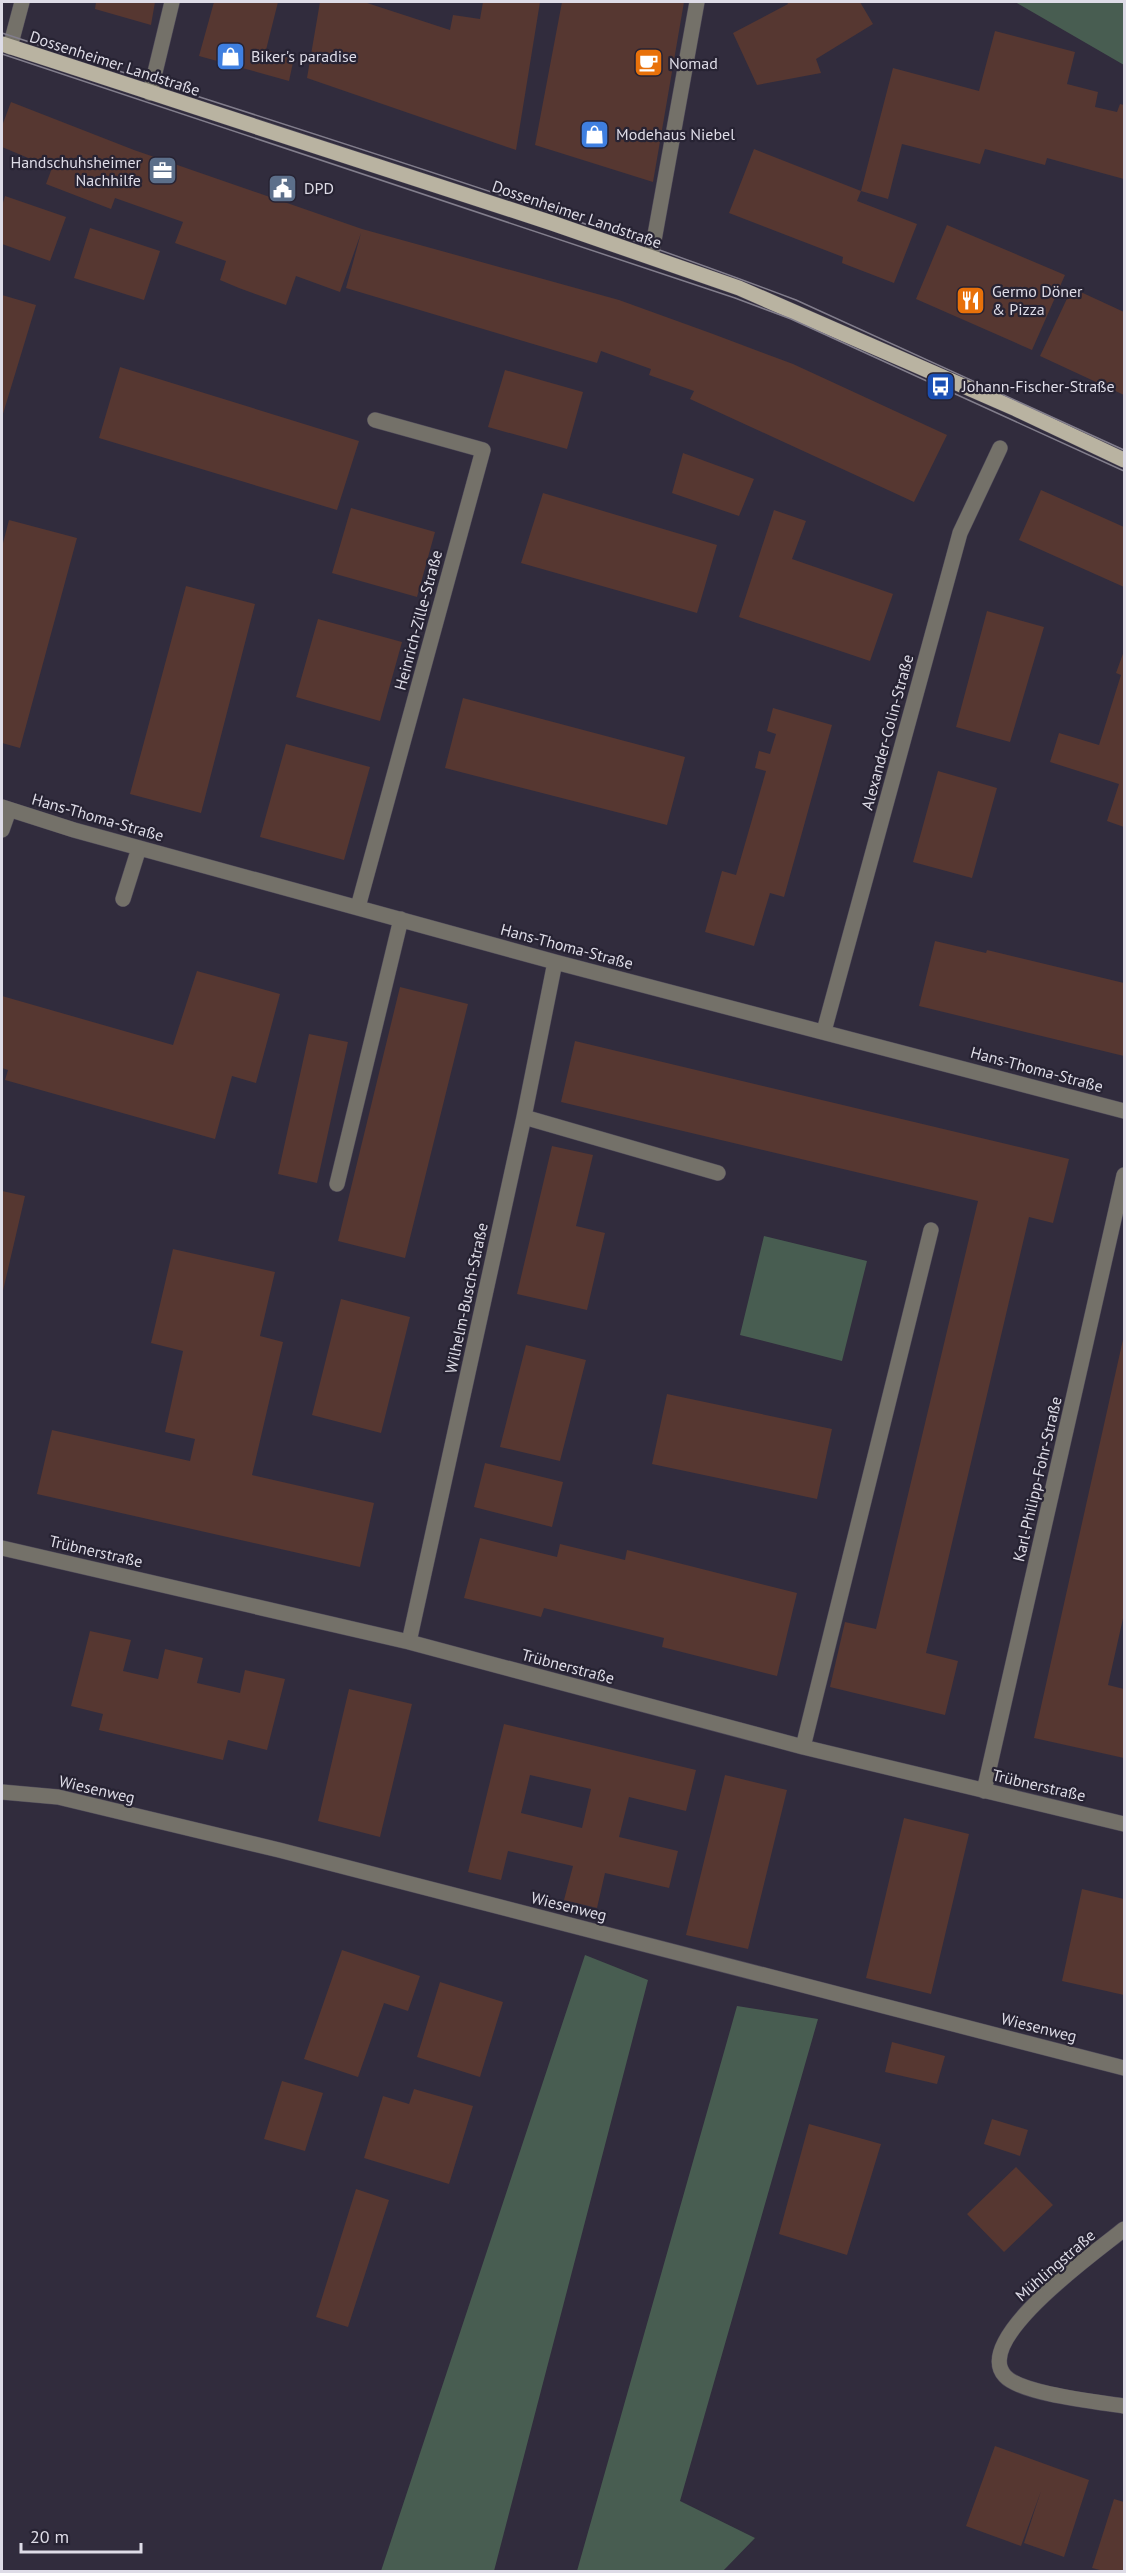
<svg xmlns="http://www.w3.org/2000/svg" width="1126" height="2573" viewBox="0 0 1126 2573" font-family="'PT Sans',sans-serif">
  <rect width="100%" height="100%" fill="#312c3d"/>
  <path fill="#485d51" d="M1015 2H1124V65Z
    M764 1236 867 1261 842 1361 740 1335Z
    M585 1955 648 1980 494 2571H381Z
    M737 2006 818 2019 680 2501 755 2538 723 2571H577Z"/>
  <path fill="#563731" fill-rule="evenodd" d="M96 2H155L151 25 95 9Z
    M214 2H278L266 50 294 58 289 81 199 56Z
    M320 2H364L450 30 453 15 480 19 483 2H540L516 150 307 78Z
    M562 2H684L653 182 535 145Z
    M787 2H860L873 24 816 59 821 73 757 85 733 33 788 4Z
    M995 31 1075 52 1067 84 1098 92 1095 107 1117 112 1120 104 1124 105V179L1047 158 1045 165 985 149 980 164 902 144 888 199 861 191 893 68 979 91Z
    M11 102 134 150 362 229 619 300 713 334 793 364 947 435 914 502 690 399 694 391 649 375 651 369 601 351 597 363 346 288 361 233 340 292 296 276 286 305 239 288 220 280 226 261 175 243 183 222 115 198 111 209 46 184 52 168 2 147V126Z
    M754 149 861 191 857 201 917 224 894 283 842 263 843 257 729 213Z
    M5 196 66 217 50 261 2 244V206Z
    M947 225 1065 275 1032 350 916 299Z
    M90 228 160 251 144 300 74 278Z
    M1072 288 1124 312V395L1040 356Z
    M2 295 36 305 2 417Z
    M120 367 359 441 337 510 99 438Z
    M505 370 583 392 567 449 488 427Z
    M683 453 754 479 739 516 672 493Z
    M1041 490 1124 527V587L1019 540Z
    M543 493 717 545 697 613 521 563Z
    M351 508 435 532 417 597 332 573Z
    M774 510 806 521 792 559 893 594 870 661 739 617Z
    M9 520 77 538 20 748 2 743V547Z
    M186 586 255 604 201 813 130 794Z
    M987 611 1044 627 1010 742 956 727Z
    M318 619 402 642 380 721 296 697Z
    M1124 651V827L1107 821 1119 784 1050 762 1059 733 1099 745 1121 675 1116 673Z
    M463 698 685 757 667 825 445 768Z
    M773 708 832 725 784 897 770 893 754 946 705 932 722 871 736 875 766 771 755 768 759 751 770 754 776 734 767 731Z
    M286 744 370 767 344 860 260 837Z
    M938 771 997 788 972 878 913 862Z
    M935 941 986 953 987 950 1124 983V1056L919 1006Z
    M197 971 280 994 256 1083 232 1076 215 1139 5 1080 8 1070 2 1068V996L173 1045Z
    M400 987 468 1004 405 1258 338 1241Z
    M309 1034 348 1042 317 1183 278 1174Z
    M575 1041 1069 1159 1053 1223 1029 1217 926 1653 958 1661 945 1715 830 1687 845 1622 876 1629 978 1201 561 1102Z
    M552 1146 593 1155 576 1226 605 1233 587 1310 517 1294Z
    M2 1191 25 1196 2 1295Z
    M173 1249 275 1272 260 1336 283 1342 252 1475 374 1503 360 1567 37 1494 52 1430 190 1461 195 1439 165 1432 183 1351 151 1343Z
    M341 1299 410 1317 381 1433 312 1415Z
    M1124 1335V1614L1108 1685 1124 1689V1758L1034 1738Z
    M526 1345 586 1360 560 1461 500 1447Z
    M667 1394 832 1429 817 1499 652 1464Z
    M485 1463 563 1482 552 1527 474 1507Z
    M480 1538 557 1557 560 1544 625 1560 627 1550 797 1593 777 1676 662 1647 664 1638 544 1608 541 1617 464 1598Z
    M90 1631 131 1640 123 1671 158 1679 165 1649 203 1658 197 1683 240 1693 245 1670 285 1679 267 1750 228 1740 223 1760 99 1730 103 1714 71 1706Z
    M349 1689 412 1704 380 1837 318 1821Z
    M504 1724 696 1770 686 1811 629 1797 619 1837 678 1851 669 1888 605 1873 597 1908 564 1900 573 1866 508 1851 501 1880 468 1872ZM530 1775 591 1789 582 1828 521 1813Z
    M725 1775 787 1790 748 1949 686 1935Z
    M904 1818 969 1834 931 1994 866 1978Z
    M1082 1889 1124 1899V1995L1062 1981Z
    M342 1950 420 1976 408 2011 384 2003 358 2077 304 2059Z
    M440 1982 503 2002 480 2077 417 2057Z
    M892 2042 945 2056 937 2084 885 2072Z
    M282 2081 323 2093 305 2151 264 2139Z
    M414 2089 473 2106 449 2184 364 2158 383 2096 409 2104Z
    M992 2119 1028 2130 1020 2156 984 2144Z
    M809 2124 881 2144 847 2255 779 2234Z
    M1016 2167 1053 2205 1004 2252 967 2214Z
    M356 2189 389 2200 348 2327 316 2317Z
    M995 2446 1089 2480 1064 2557 1024 2543 1041 2491 1021 2546 966 2526Z
    M1114 2499 1124 2502V2571H1104L1092 2568Z"/>
  <g fill="none" stroke-linecap="round" stroke-linejoin="round">
    <defs>
      <path id="minor" d="M10 47 22 2
        M150 93 172 2
        M651 257 697 2
        M2 807 74 830 555 962 1124 1111
        M2 830 9 810
        M123 899 139 848
        M358 907 483 450 375 420
        M824 1031 960 533 1000 448
        M524 1117 718 1173
        M337 1184 401 919
        M2 1548 409 1642 803 1747 1124 1824
        M409 1642 524 1117 555 962
        M803 1747 931 1230
        M984 1791 1124 1175
        M2 1792 58 1797 279 1850 1124 2068
        M1124 2229C1099 2250 971 2339 1005 2376 1021 2394 1099 2402 1124 2406"/>
      <path id="major" d="M2 44 552 223 739 288 1016 409 1124 460"/>
    </defs>
    <use href="#minor" stroke="#4d4858" stroke-width="16"/>
    <use href="#major" stroke="#4d4858" stroke-width="16"/>
    <use href="#minor" stroke="#747169" stroke-width="15"/>
    <use href="#major" stroke="#b9b3a1" stroke-width="15"/>
    <path stroke="#827e8c" stroke-width="1.5" d="M2 33C267 120 535 201 796 300L1124 450
      M2 54 735 298 791 319 1124 471"/>
  </g>
  <defs>
    <symbol id="shop-square" viewBox="-11 -11 22 22"><rect x="-9" y="-9" width="18" height="18" rx="4" fill="#3f7fe0" stroke="#272333"/><path d="M-5-2.5h2.3a2.7 3.5 0 0 1 5.4 0H5L5.5 6h-11ZM-1.5-2.5h3a1.5 2.3 0 0 0-3 0Z" fill="#fff"/></symbol>
    <symbol id="cafe-square" viewBox="-11 -11 22 22"><rect x="-9" y="-9" width="18" height="18" rx="4" fill="#e8710a" stroke="#272333"/><path d="M-5.5-4.5H6V0H3Q3 3.5 0 3.5H-2.5Q-5.5 3.5-5.5 0ZM3-3.2v2h1.7v-2ZM-6 4.5H4V6H-6Z" fill="#fff"/></symbol>
    <symbol id="office-square" viewBox="-11 -11 22 22"><rect x="-9" y="-9" width="18" height="18" rx="4" fill="#5c6f8a" stroke="#272333"/><path d="M-6-3h4V-5.5h4V-3h4V5H-6ZM-1-4.5V-3h2v-1.5ZM-6 0V1H6V0Z" fill="#fff"/></symbol>
    <symbol id="civic-square" viewBox="-11 -11 22 22"><rect x="-9" y="-9" width="18" height="18" rx="4" fill="#5c6f8a" stroke="#272333"/><path d="M-.6-6.5H3V-4.5H.6V-3L4-1V1h2V6H-6V1h2V-1L-.6-3ZM-1.2 2.5V6h2.4V2.5Z" fill="#fff"/></symbol>
    <symbol id="restaurant-square" viewBox="-11 -11 22 22"><rect x="-9" y="-9" width="18" height="18" rx="4" fill="#e8710a" stroke="#272333"/><path d="M-5-6h1v4h1v-4h1v4h1v-4h1v5L-1.5 .5V6h-2V.5L-5-1ZM5-6V6H3V1.5H1.5Q1.5-4 5-6Z" fill="#fff"/></symbol>
    <symbol id="bus-square" viewBox="-11 -11 22 22"><rect x="-9" y="-9" width="18" height="18" rx="4" fill="#1a4fb4" stroke="#272333"/><path d="M-5-6H5V4H4V6H2V4H-2V6H-4V4H-5ZM-3.5-4V0h7V-4ZM-3.5 1.2v1.5H-2V1.2ZM2 1.2v1.5H3.5V1.2Z" fill="#fff"/></symbol>
  </defs>
  <g fill-rule="evenodd">
    <use href="#shop-square" x="214" y="40" width="33" height="33"/>
    <use href="#cafe-square" x="632" y="46" width="33" height="33"/>
    <use href="#shop-square" x="578" y="118" width="33" height="33"/>
    <use href="#office-square" x="146" y="154" width="33" height="33"/>
    <use href="#civic-square" x="266" y="172" width="33" height="33"/>
    <use href="#restaurant-square" x="954" y="284" width="33" height="33"/>
    <use href="#bus-square" x="924" y="370" width="33" height="33"/>
  </g>
  <g text-anchor="middle" stroke-width="4.5" stroke-linejoin="round" paint-order="stroke">
    <g font-size="16" fill="#dedce7" stroke="#272333" text-anchor="start">
      <text x="251" y="62">Biker's paradise</text>
      <text x="669" y="69">Nomad</text>
      <text x="616" y="140">Modehaus Niebel</text>
      <text x="141" y="168" text-anchor="end">Handschuhsheimer<tspan x="141" dy="18">Nachhilfe</tspan></text>
      <text x="304" y="194">DPD</text>
      <text x="992" y="297">Germo Döner<tspan x="992" dy="18">&amp; Pizza</tspan></text>
      <text x="962" y="392">Johann-Fischer-Straße</text>
    </g>
    <g font-size="16" fill="#dedce7" stroke="#272333">
      <text transform="translate(115 63) rotate(18)" y="6">Dossenheimer Landstraße</text>
      <text transform="translate(577 214) rotate(19)" y="6">Dossenheimer Landstraße</text>
      <text transform="translate(418 620) rotate(-75)" y="6">Heinrich-Zille-Straße</text>
      <text transform="translate(887 732) rotate(-75)" y="6">Alexander-Colin-Straße</text>
      <text transform="translate(98 817) rotate(16)" y="6">Hans-Thoma-Straße</text>
      <text transform="translate(567 946) rotate(15)" y="6">Hans-Thoma-Straße</text>
      <text transform="translate(1037 1069) rotate(15)" y="6">Hans-Thoma-Straße</text>
      <text transform="translate(466 1298) rotate(-78)" y="6">Wilhelm-Busch-Straße</text>
      <text transform="translate(1037 1479) rotate(-77)" y="6">Karl-Philipp-Fohr-Straße</text>
      <text transform="translate(96 1551) rotate(13)" y="6">Trübnerstraße</text>
      <text transform="translate(568 1666) rotate(15)" y="6">Trübnerstraße</text>
      <text transform="translate(1039 1785) rotate(13)" y="6">Trübnerstraße</text>
      <text transform="translate(97 1789) rotate(13)" y="6">Wiesenweg</text>
      <text transform="translate(569 1906) rotate(14)" y="6">Wiesenweg</text>
      <text transform="translate(1039 2027) rotate(14)" y="6">Wiesenweg</text>
      <text transform="translate(1055 2265) rotate(-41)" y="6">Mühlingstraße</text>
    </g>
  </g>
  <rect width="1126" height="2573" fill="none" stroke="#dedce7" stroke-width="6"/>
  <path d="M21 2543v9h120v-9" fill="none" stroke="#dedce7" stroke-width="3"/>
  <text x="30" y="2543" font-size="18" fill="#dedce7" stroke="#272333" stroke-width="4.5" paint-order="stroke">20 m</text>
</svg>
